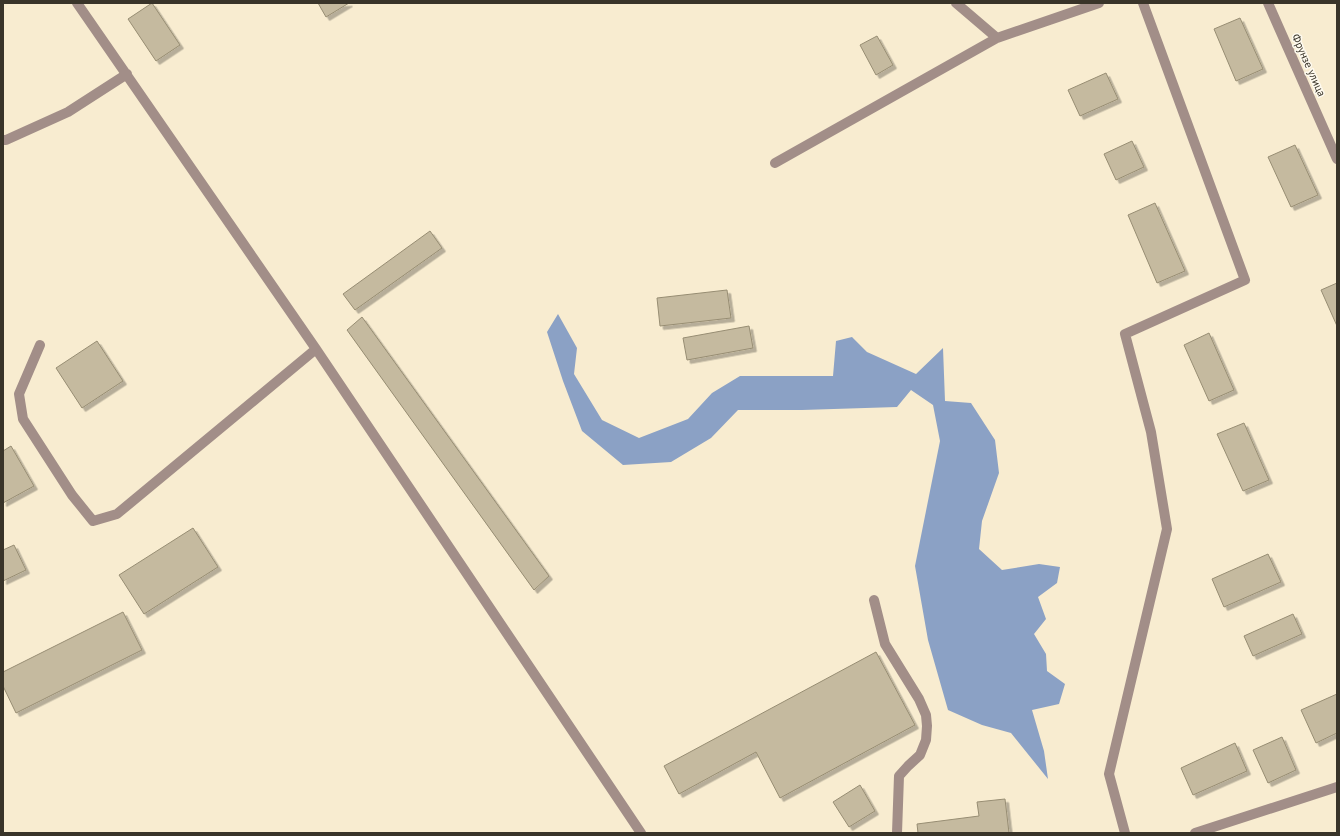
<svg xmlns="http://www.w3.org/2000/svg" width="1340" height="836" viewBox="0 0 1340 836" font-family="'PT Sans',sans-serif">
  <defs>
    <filter id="shadow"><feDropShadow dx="3.5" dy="3.5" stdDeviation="0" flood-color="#0004"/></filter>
  </defs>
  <rect width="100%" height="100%" fill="#f8ecd0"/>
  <path fill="#8ba1c5" d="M558 314 577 348 574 374 602 420 639 438 688 419 712 393 740 376H833L836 341 852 337 867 352 916 374 943 348 945 401 971 403 995 440 999 473 982 521 979 549 1002 570 1039 564 1060 567 1057 583 1038 597 1046 619 1034 634 1046 654 1047 671 1065 684 1059 704 1032 710 1044 751 1048 779 1011 733 982 725 948 710 928 640 915 566 940 441 933 405 911 390 897 407 802 410H738L711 438 671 462 623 465 582 431 563 381 547 332Z"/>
  <path fill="#c5ba9f" stroke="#978d73" filter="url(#shadow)" d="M152 3 180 45 156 61 128 19Z
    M318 3H349L326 17Z
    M1240 18 1263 69 1236 81 1214 29Z
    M877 36 893 65 876 75 860 45Z
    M1106 73 1118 99 1080 116 1068 90Z
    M1132 141 1144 167 1116 180 1104 154Z
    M1295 145 1318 195 1291 207 1268 157Z
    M1155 203 1185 271 1157 283 1128 215Z
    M430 231 442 248 355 310 343 294Z
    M1337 283V326L1321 290Z
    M727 290 731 318 660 326 657 298Z
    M362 317 549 576 534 590 347 330Z
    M749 326 753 348 687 360 683 338Z
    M1209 333 1234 390 1209 401 1184 345Z
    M97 341 123 381 82 408 56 368Z
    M1244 423 1269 480 1243 491 1217 434Z
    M11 446 34 486 3 503V451Z
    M193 528 218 567 144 614 119 575Z
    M14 545 26 570 3 581V550Z
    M1268 554 1281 582 1224 607 1212 579Z
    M123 612 142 650 16 713 3 686V672Z
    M1293 614 1302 634 1253 656 1244 636Z
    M876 652 915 725 780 798 756 752 679 794 664 766Z
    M1337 694V733L1316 743 1301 710Z
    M1282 737 1296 770 1268 783 1253 750Z
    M1235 743 1247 771 1193 795 1181 768Z
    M860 785 875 811 849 827 833 802Z
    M1005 799 1009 833H918L917 824 979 816 977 802Z"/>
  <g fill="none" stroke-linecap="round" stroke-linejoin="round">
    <path stroke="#a28e88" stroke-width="10" d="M77 3 316 349 641 833
      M956 3 997 38 1099 3
      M1268 3 1337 159
      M3 140H6L68 112 127 74
      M775 163 997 38
      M40 345 19 394 23 419 72 495 93 521 117 514 316 349
      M874 600 885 644 919 699 926 715 927 726 926 740 920 755 908 766 899 776 897 833
      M1125 833 1109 774 1167 529 1151 432 1125 334 1245 280 1143 3
      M1195 833 1337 787"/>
  </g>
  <g text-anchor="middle" stroke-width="3" stroke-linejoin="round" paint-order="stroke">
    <g font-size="11" fill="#393429" stroke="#fefaef">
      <text transform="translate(1309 65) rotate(66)" y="4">Фрунзе улица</text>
    </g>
  </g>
  <rect width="1340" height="836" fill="none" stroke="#393429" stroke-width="8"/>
</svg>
